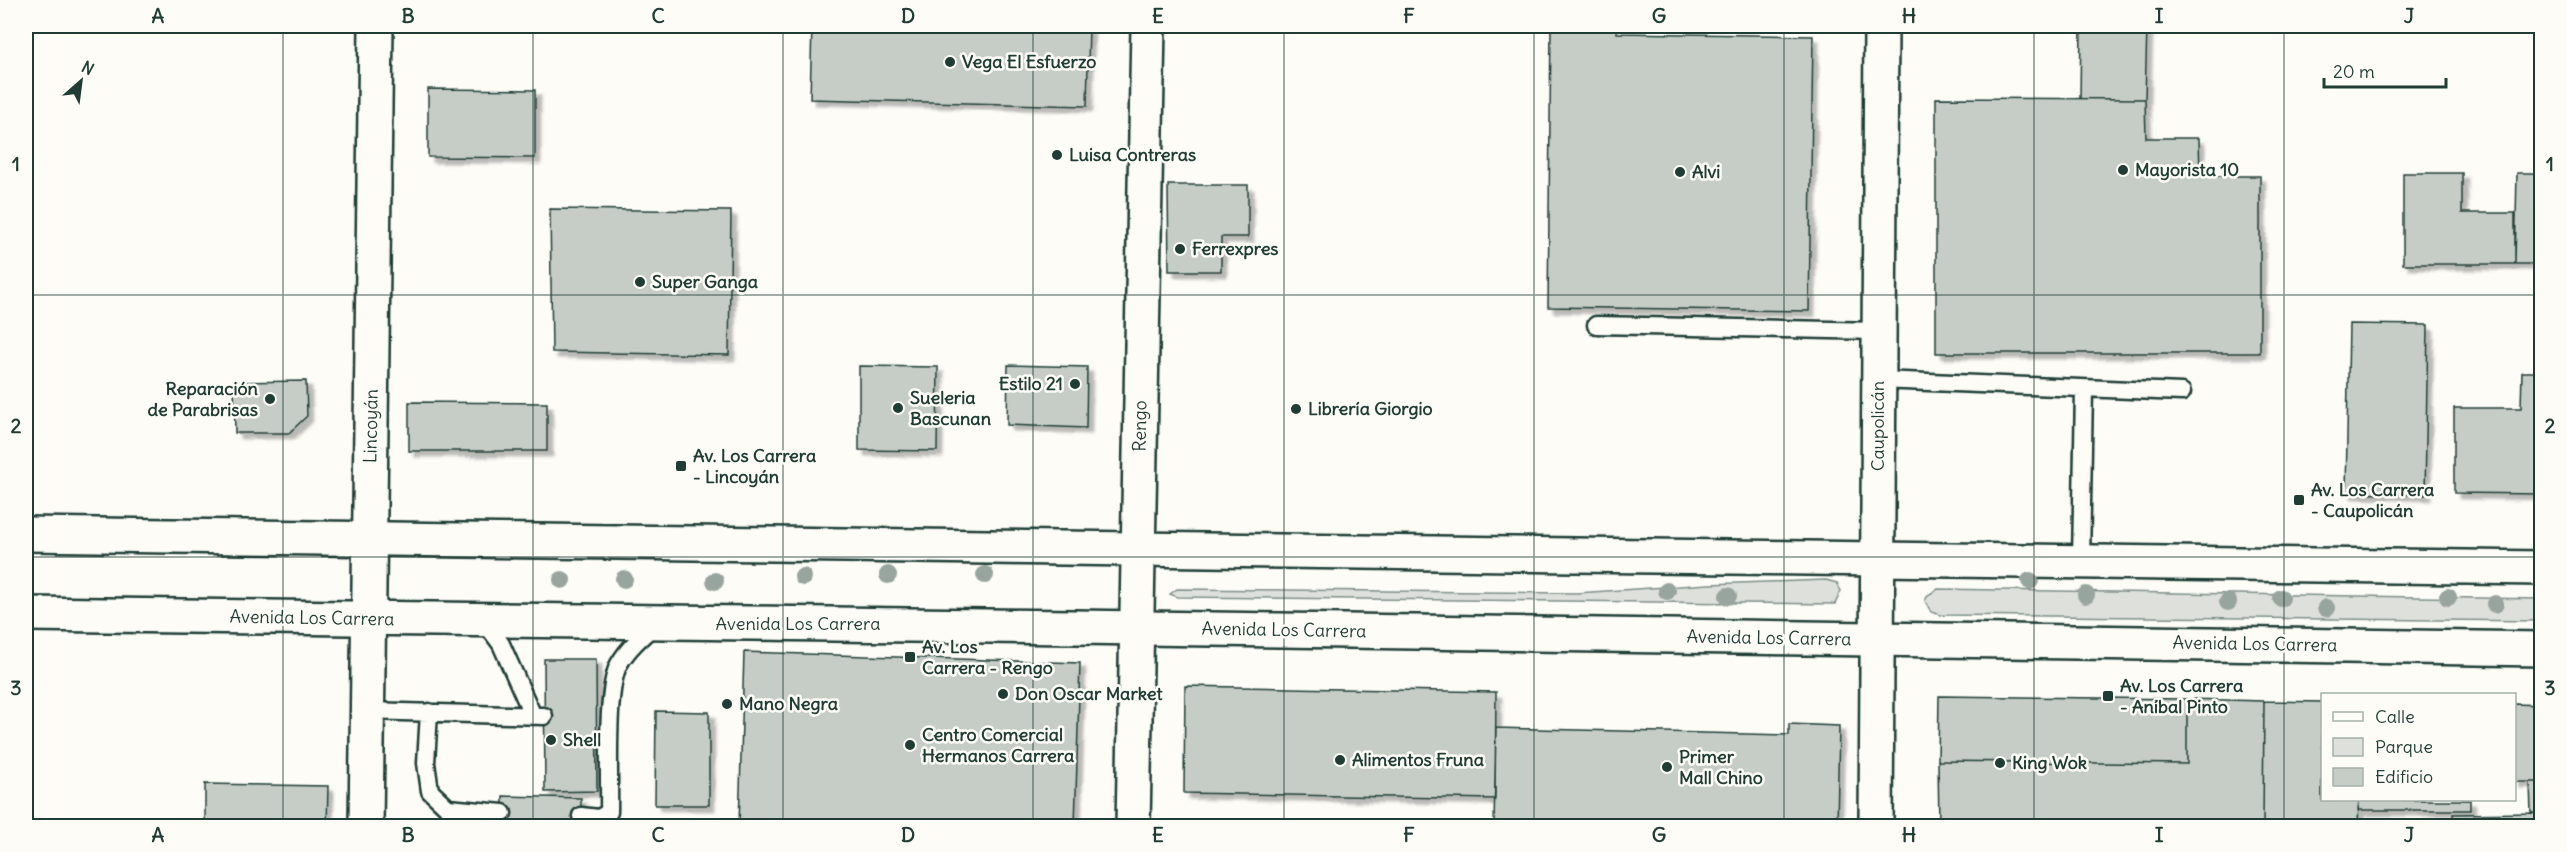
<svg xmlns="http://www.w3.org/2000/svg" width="2567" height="852" viewBox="0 0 2567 852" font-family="Delius,sans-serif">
  <defs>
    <filter id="shadow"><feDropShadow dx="5.5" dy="5.5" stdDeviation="1.5" flood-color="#0004"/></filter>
  </defs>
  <rect width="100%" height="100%" fill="#fdfcf7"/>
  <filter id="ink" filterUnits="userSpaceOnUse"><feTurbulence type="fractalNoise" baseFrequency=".0167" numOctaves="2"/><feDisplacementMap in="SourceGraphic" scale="12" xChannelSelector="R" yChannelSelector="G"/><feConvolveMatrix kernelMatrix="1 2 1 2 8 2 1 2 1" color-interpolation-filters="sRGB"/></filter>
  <g filter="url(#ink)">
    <path fill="#dde0db" stroke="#7e8e88" stroke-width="1.5" d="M1826 580 1837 583 1841 591 1835 604 1177 597 1170 594 1177 589 1577 593 1709 584Z
      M1938 589 2541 599V621L1940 615 1931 612 1925 601 1928 595Z"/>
    <path fill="#c6cdc7" stroke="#1f3d34" stroke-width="1.5" filter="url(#shadow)" d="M812 26H1089L1087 106 810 99Z
      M1551 26H1617V33L1813 36 1809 311 1548 307Z
      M2081 26H2147L2145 99H2080Z
      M428 89 535 90V158L428 157Z
      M1936 98 2145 99 2146 138H2199L2200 176H2260V353H1936Z
      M2403 173H2462V213H2515V264H2403Z
      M2517 173H2542V264H2515Z
      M1168 185H1248V237H1221V271H1169Z
      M550 209 731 211 729 355 552 352Z
      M2349 324 2428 325 2425 495 2346 493Z
      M1008 365 1087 367 1086 428 1007 425Z
      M859 366 938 367 937 451 859 450Z
      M2522 372H2542V494L2454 493V408H2521Z
      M306 381 307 416 289 433H235L234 382Z
      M409 402 547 403V451H409Z
      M744 652 1080 663 1075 826H739Z
      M544 659H596L597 791 545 792Z
      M1185 686 1496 692 1495 799 1184 793Z
      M1939 696 2187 699V764L1938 761Z
      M2187 699 2264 701 2263 826H1939L1938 761 2187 764Z
      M2264 701 2322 702V800H2359L2358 826H2263Z
      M2514 704 2542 705V782H2514Z
      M656 711 709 712V805H655Z
      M1789 724 1839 726 1837 826H1494L1496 728 1789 735Z
      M2530 782H2542V826H2537V813H2531Z
      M205 784 328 786 327 826H205Z
      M503 796 581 798V826H502Z
      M2359 800H2470V810H2358Z
      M2537 813V826H2453V814Z"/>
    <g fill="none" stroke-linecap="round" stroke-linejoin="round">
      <defs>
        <path id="service" d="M1596 325 1879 331
          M1879 380 2182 392
          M2081 562 2084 389
          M484 621 501 644 533 716
          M367 711 544 716
          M429 712 426 763 430 791 448 808 503 813
          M581 816 599 818 609 812C610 778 605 690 619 664 628 648 642 636 656 624"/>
        <path id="tertiary" d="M366 826 376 26
          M1876 826 1881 26"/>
        <path id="secondary" d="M1133 826 1148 26"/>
        <path id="primary" d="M26 534 2542 568
          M26 614 1075 627 2542 649"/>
      </defs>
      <use href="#service" stroke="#1f3d34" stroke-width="21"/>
      <use href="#tertiary" stroke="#1f3d34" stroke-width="38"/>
      <use href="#secondary" stroke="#1f3d34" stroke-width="38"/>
      <use href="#primary" stroke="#1f3d34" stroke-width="38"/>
      <use href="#service" stroke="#fdfcf7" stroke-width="16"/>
      <use href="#tertiary" stroke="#fdfcf7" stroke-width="33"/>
      <use href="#secondary" stroke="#fdfcf7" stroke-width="33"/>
      <use href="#primary" stroke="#fdfcf7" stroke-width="33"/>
    </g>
    <g fill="#98a59e">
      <circle cx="888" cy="575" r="9"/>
      <circle cx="985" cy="575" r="9"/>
      <circle cx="803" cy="577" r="9"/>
      <circle cx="624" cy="579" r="9"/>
      <circle cx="562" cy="580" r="9"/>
      <circle cx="715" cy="581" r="9"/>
      <circle cx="2030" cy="581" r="9"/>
      <circle cx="1667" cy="591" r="9"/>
      <circle cx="2086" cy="595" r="9"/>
      <circle cx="1728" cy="596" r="9"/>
      <circle cx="2448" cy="597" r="9"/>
      <circle cx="2281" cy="598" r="9"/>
      <circle cx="2228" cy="602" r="9"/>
      <circle cx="2495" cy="604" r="9"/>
      <circle cx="2326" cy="608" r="9"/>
    </g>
  </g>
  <path fill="none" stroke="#1f3d34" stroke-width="1.5" stroke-opacity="0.55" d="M283 26V826M533 26V826M783 26V826M1033 26V826M1284 26V826M1534 26V826M1784 26V826M2034 26V826M2284 26V826M26 295H2542M26 557H2542"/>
  <g fill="#1f3d34" stroke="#fdfcf7" stroke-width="2">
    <circle cx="950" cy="62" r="6"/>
    <circle cx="1057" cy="155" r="6"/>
    <circle cx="2123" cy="170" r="6"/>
    <circle cx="1680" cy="172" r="6"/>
    <circle cx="1180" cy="249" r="6"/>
    <circle cx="640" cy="282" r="6"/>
    <circle cx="1075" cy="384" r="6"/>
    <circle cx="270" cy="399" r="6"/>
    <circle cx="898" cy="408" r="6"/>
    <circle cx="1296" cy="409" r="6"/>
    <rect x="675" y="460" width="12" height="12" rx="3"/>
    <rect x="2293" y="494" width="12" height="12" rx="3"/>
    <rect x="904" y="651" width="12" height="12" rx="3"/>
    <circle cx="1003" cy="694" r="6"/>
    <rect x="2102" y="690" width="12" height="12" rx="3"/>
    <circle cx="727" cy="704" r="6"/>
    <circle cx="551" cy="740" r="6"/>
    <circle cx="910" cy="745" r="6"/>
    <circle cx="1340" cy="760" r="6"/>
    <circle cx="2000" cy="763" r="6"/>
    <circle cx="1667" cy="767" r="6"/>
  </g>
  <g text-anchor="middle" stroke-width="5" stroke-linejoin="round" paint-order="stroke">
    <g font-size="18" font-weight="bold" fill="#1f3d34" stroke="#fdfcf7" text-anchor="start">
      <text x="962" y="68">Vega El Esfuerzo</text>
      <text x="1069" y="161">Luisa Contreras</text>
      <text x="2135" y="176">Mayorista 10</text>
      <text x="1692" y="178">Alvi</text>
      <text x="1192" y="255">Ferrexpres</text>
      <text x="652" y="288">Super Ganga</text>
      <text x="1063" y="390" text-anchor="end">Estilo 21</text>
      <text x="258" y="395" text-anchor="end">Reparación<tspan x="258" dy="21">de Parabrisas</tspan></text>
      <text x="910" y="404">Sueleria<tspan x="910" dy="21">Bascunan</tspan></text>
      <text x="1308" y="415">Librería Giorgio</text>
      <text x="693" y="462">Av. Los Carrera<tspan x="693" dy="21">- Lincoyán</tspan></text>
      <text x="2311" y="496">Av. Los Carrera<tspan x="2311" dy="21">- Caupolicán</tspan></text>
      <text x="922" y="653">Av. Los<tspan x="922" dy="21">Carrera - Rengo</tspan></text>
      <text x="2120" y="692">Av. Los Carrera<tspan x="2120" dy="21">- Aníbal Pinto</tspan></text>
      <text x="1015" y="700">Don Oscar Market</text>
      <text x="739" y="710">Mano Negra</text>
      <text x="922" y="741">Centro Comercial<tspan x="922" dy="21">Hermanos Carrera</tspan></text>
      <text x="563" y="746">Shell</text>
      <text x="1679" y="763">Primer<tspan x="1679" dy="21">Mall Chino</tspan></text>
      <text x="1352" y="766">Alimentos Fruna</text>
      <text x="2012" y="769">King Wok</text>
    </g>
    <g font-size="18" fill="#1f3d34" stroke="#fdfcf7">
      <text transform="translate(371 426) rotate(-89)" y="6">Lincoyán</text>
      <text transform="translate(1140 426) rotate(-89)" y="6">Rengo</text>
      <text transform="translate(1878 426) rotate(-90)" y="6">Caupolicán</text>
      <text transform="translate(312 618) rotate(1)" y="6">Avenida Los Carrera</text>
      <text x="798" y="630">Avenida Los Carrera</text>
      <text transform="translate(1284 630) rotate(1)" y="6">Avenida Los Carrera</text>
      <text transform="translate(1769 638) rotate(1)" y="6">Avenida Los Carrera</text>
      <text transform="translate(2255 644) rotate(1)" y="6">Avenida Los Carrera</text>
    </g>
  </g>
  <rect width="2567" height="852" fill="none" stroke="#fdfcf7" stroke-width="66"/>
  <rect x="2321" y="693" width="195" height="108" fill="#fdfcf7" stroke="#a4b0a9" stroke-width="1.5"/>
  <rect x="2333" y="712" width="30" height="9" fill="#fdfcf7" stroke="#a4b0a9" stroke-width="1.5"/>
  <text x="2375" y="723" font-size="18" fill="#1f3d34">Calle</text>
  <rect x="2333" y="738" width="30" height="18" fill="#dde0db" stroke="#a4b0a9" stroke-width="1.5"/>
  <text x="2375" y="753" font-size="18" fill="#1f3d34">Parque</text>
  <rect x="2333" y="768" width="30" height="18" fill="#c6cdc7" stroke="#a4b0a9" stroke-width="1.5"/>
  <text x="2375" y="783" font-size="18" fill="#1f3d34">Edificio</text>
  <g transform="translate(81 81) rotate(28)" stroke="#fdfcf7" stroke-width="4.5" paint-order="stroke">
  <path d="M0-4.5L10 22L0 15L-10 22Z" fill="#1f3d34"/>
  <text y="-9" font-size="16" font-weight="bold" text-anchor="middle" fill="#1f3d34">N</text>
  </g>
  <path d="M2324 78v9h122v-9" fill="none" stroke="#1f3d34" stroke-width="3"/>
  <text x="2333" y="78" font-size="18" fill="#1f3d34" stroke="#fdfcf7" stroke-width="4.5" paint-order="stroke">20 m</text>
  <rect x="33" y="33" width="2501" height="786" fill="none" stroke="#1f3d34" stroke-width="2"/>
  <g font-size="20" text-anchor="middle" font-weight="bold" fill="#1f3d34">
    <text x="158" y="23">A</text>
    <text x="408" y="23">B</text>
    <text x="658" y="23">C</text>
    <text x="908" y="23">D</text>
    <text x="1158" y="23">E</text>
    <text x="1409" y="23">F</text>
    <text x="1659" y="23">G</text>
    <text x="1909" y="23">H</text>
    <text x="2159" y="23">I</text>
    <text x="2409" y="23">J</text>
    <text x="16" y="171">1</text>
    <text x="2550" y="171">1</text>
    <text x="16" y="433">2</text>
    <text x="2550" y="433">2</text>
    <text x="16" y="695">3</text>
    <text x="2550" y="695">3</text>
    <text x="158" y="842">A</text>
    <text x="408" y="842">B</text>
    <text x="658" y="842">C</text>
    <text x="908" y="842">D</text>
    <text x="1158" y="842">E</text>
    <text x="1409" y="842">F</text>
    <text x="1659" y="842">G</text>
    <text x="1909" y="842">H</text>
    <text x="2159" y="842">I</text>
    <text x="2409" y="842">J</text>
  </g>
</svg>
